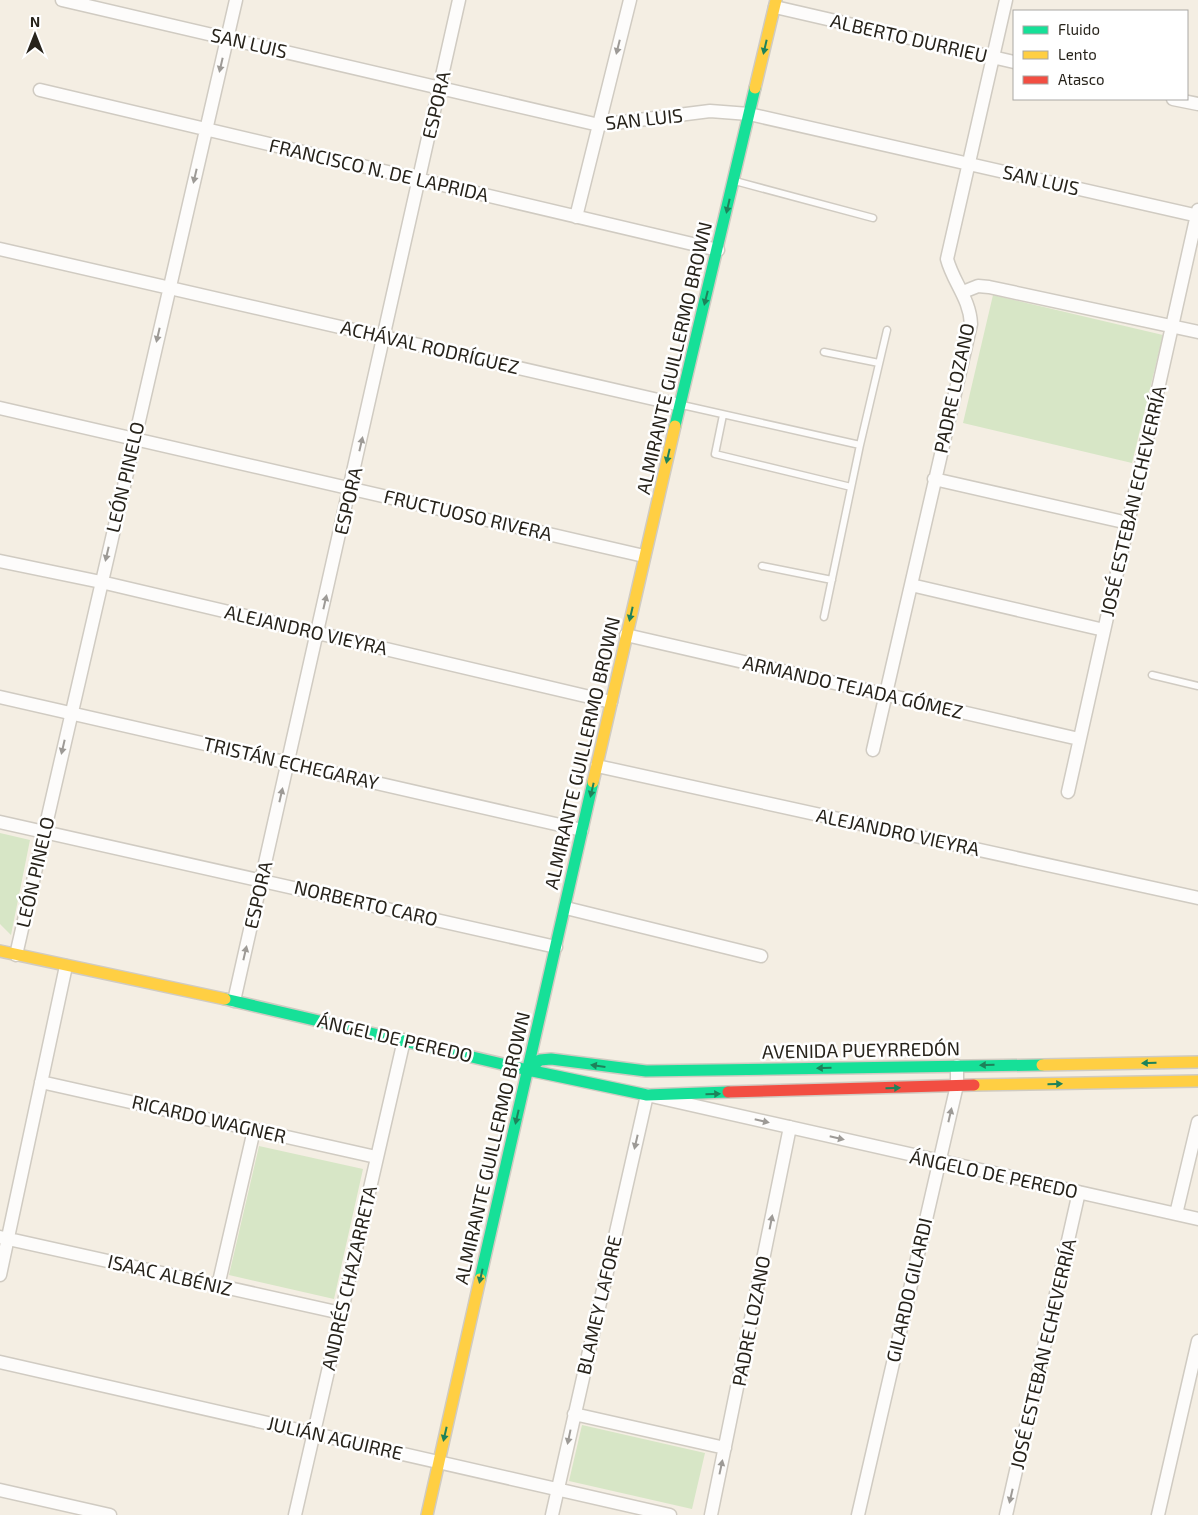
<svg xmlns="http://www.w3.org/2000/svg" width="1198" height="1515" viewBox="0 0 1198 1515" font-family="'Exo 2',sans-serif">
  <rect width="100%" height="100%" fill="#f4eee3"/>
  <path fill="#d7e6c6" d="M993 295 1163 335 1132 463 963 423Z
    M0 833 30 840 11 935 0 924Z
    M259 1146 363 1169 334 1299 229 1275Z
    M582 1425 705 1453 692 1509 569 1481Z"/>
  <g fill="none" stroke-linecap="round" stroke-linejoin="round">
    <defs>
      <path id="lane" d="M735 181 873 218
        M824 352 879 363
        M682 405 860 445
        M723 415 715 454 851 487
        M762 566 832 580
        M824 617 860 445 887 330
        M1152 675 1198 686"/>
      <path id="street" d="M62 0 599 125 710 111 749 114 1198 216
        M775 7 1014 62
        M40 90 718 250
        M1173 99 1198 104
        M576 217 630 0
        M0 249 680 405
        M963 292 978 286 989 287 1198 332
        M0 408 644 556
        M934 479 1128 523
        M0 561 101 582 611 702
        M911 585 1104 630
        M626 635 1079 739
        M0 697 582 830
        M873 750 971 324C970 299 953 282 947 259L1006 0
        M597 766 1198 898
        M1068 792 1198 210
        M0 822 556 947
        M566 908 761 956
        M16 955 236 0
        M234 1001 459 0
        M41 1082 376 1157
        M1176 1214 1198 1122
        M0 1237 341 1313
        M0 1275 66 966
        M218 1286 254 1130
        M0 1362 670 1515
        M574 1414 725 1448
        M0 1490 110 1515
        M295 1515 404 1040
        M552 1515 647 1095 1198 1219
        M711 1515 790 1127
        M858 1515 957 1085V1066
        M1006 1515 1079 1192
        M1158 1515 1198 1341"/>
      <path id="fast" d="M675 426 755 88
        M225 999 528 1070 647 1095 728 1092
        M528 1070 540 1060 551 1059 646 1071 1042 1065
        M480 1279 593 782"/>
      <path id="slow" d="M755 88 776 0
        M593 782 675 426
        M0 951 225 999
        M1042 1065 1198 1062
        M974 1085 1198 1081
        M427 1515 480 1279"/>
      <path id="jam" d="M728 1092 974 1085"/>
    </defs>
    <use href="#lane" stroke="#d0cbc2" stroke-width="9"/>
    <use href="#street" stroke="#d0cbc2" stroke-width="15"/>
    <use href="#fast" stroke="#d0cbc2" stroke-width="14"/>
    <use href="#slow" stroke="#d0cbc2" stroke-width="14"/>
    <use href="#jam" stroke="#d0cbc2" stroke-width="14"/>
    <use href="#lane" stroke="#fdfcfb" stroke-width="6"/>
    <use href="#street" stroke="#fdfcfb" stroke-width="12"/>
    <use href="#fast" stroke="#16e098" stroke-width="11"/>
    <use href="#slow" stroke="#ffcf43" stroke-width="11"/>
    <use href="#jam" stroke="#f24e42" stroke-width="11"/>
  </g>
  <defs><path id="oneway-solid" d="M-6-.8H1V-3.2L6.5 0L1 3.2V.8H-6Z" transform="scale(1.25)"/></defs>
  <g fill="#9d9a96">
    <use href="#oneway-solid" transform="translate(618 47) rotate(104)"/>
    <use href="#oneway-solid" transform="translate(221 65) rotate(103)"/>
    <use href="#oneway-solid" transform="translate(195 176) rotate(103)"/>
    <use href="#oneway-solid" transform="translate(158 335) rotate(103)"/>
    <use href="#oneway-solid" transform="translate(361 444) rotate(-77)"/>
    <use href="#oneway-solid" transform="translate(107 554) rotate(103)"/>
    <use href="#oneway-solid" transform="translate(325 602) rotate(-77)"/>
    <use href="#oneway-solid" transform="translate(63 747) rotate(103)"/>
    <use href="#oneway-solid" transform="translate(281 795) rotate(-77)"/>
    <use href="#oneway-solid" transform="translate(245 953) rotate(-77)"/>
    <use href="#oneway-solid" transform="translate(950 1115) rotate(-77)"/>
    <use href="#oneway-solid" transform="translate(762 1121) rotate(13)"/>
    <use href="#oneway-solid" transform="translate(837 1138) rotate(13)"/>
    <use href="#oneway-solid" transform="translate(636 1142) rotate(103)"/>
    <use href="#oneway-solid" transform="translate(771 1222) rotate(-79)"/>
    <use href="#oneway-solid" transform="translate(569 1437) rotate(102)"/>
    <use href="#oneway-solid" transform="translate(721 1467) rotate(-78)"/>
    <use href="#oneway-solid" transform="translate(1011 1496) rotate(103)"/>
  </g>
  <g fill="#1e825a">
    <use href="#oneway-solid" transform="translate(765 47) rotate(103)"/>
    <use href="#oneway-solid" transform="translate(728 206) rotate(103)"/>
    <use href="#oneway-solid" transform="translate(706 298) rotate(104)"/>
    <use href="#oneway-solid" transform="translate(668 456) rotate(103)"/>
    <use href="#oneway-solid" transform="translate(631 614) rotate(103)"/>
    <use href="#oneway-solid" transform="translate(592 790) rotate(103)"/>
    <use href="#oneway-solid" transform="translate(1149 1063) rotate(179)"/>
    <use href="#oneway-solid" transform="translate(987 1065) rotate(179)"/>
    <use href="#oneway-solid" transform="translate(598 1066) rotate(-172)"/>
    <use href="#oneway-solid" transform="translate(824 1068) rotate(179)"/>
    <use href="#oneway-solid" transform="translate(1055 1084) rotate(-1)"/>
    <use href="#oneway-solid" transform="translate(893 1088) rotate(-2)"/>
    <use href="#oneway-solid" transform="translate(713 1094) rotate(-2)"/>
    <use href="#oneway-solid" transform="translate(517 1117) rotate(103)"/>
    <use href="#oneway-solid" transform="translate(481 1276) rotate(103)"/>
    <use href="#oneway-solid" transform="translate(445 1434) rotate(103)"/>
  </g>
  <g text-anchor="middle" stroke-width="5" stroke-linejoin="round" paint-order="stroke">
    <g font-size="19" fill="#27231b" stroke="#fff">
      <text transform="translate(909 38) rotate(13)" y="7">ALBERTO DURRIEU</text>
      <text transform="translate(249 43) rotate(13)" y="7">SAN LUIS</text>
      <text transform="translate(436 105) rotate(-77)" y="7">ESPORA</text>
      <text transform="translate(644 119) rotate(-6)" y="7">SAN LUIS</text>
      <text transform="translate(379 170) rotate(13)" y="7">FRANCISCO N. DE LAPRIDA</text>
      <text transform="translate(1041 180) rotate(13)" y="7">SAN LUIS</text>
      <text transform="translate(430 347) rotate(13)" y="7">ACHÁVAL RODRÍGUEZ</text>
      <text transform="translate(674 358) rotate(-77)" y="7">ALMIRANTE GUILLERMO BROWN</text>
      <text transform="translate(954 388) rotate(-78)" y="7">PADRE LOZANO</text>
      <text transform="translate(125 477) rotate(-77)" y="7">LEÓN PINELO</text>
      <text transform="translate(348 501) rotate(-77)" y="7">ESPORA</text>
      <text transform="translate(1133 501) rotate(-77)" y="7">JOSÉ ESTEBAN ECHEVERRÍA</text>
      <text transform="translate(468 515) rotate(13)" y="7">FRUCTUOSO RIVERA</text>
      <text transform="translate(306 630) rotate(13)" y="7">ALEJANDRO VIEYRA</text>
      <text transform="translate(853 687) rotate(13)" y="7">ARMANDO TEJADA GÓMEZ</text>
      <text transform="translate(582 753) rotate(-77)" y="7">ALMIRANTE GUILLERMO BROWN</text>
      <text transform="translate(291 763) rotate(13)" y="7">TRISTÁN ECHEGARAY</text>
      <text transform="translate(898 832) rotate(12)" y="7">ALEJANDRO VIEYRA</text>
      <text transform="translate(35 872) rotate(-77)" y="7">LEÓN PINELO</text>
      <text transform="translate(258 895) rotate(-77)" y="7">ESPORA</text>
      <text transform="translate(366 903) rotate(13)" y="7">NORBERTO CARO</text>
      <text transform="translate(395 1038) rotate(13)" y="7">ÁNGEL DE PEREDO</text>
      <text transform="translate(861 1050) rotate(-1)" y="7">AVENIDA PUEYRREDÓN</text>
      <text transform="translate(209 1119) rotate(13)" y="7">RICARDO WAGNER</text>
      <text transform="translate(492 1148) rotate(-77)" y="7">ALMIRANTE GUILLERMO BROWN</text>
      <text transform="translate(994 1174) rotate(12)" y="7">ÁNGELO DE PEREDO</text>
      <text transform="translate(170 1275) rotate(13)" y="7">ISAAC ALBÉNIZ</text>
      <text transform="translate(349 1278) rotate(-77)" y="7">ANDRÉS CHAZARRETA</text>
      <text transform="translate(909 1290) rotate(-77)" y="7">GILARDO GILARDI</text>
      <text transform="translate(599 1305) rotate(-77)" y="7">BLAMEY LAFORE</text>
      <text transform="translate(751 1321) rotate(-79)" y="7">PADRE LOZANO</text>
      <text transform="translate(1043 1354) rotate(-77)" y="7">JOSÉ ESTEBAN ECHEVERRÍA</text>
      <text transform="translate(335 1438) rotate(13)" y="7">JULIÁN AGUIRRE</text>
    </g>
  </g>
  <rect x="1013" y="10" width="175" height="90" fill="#ffffff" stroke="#a9a7a4"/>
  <rect x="1023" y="26" width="25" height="8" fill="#16e098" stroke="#a9a7a4"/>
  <text x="1058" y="35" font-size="15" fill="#27231b">Fluido</text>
  <rect x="1023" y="51" width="25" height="8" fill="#ffcf43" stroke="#a9a7a4"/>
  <text x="1058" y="60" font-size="15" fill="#27231b">Lento</text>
  <rect x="1023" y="76" width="25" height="8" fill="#f24e42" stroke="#a9a7a4"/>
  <text x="1058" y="85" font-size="15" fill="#27231b">Atasco</text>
  <g transform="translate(35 35)" stroke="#ffffff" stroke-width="4" paint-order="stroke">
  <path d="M0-4L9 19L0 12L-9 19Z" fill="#27231b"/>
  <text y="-8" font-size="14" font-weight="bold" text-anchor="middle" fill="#27231b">N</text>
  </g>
</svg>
